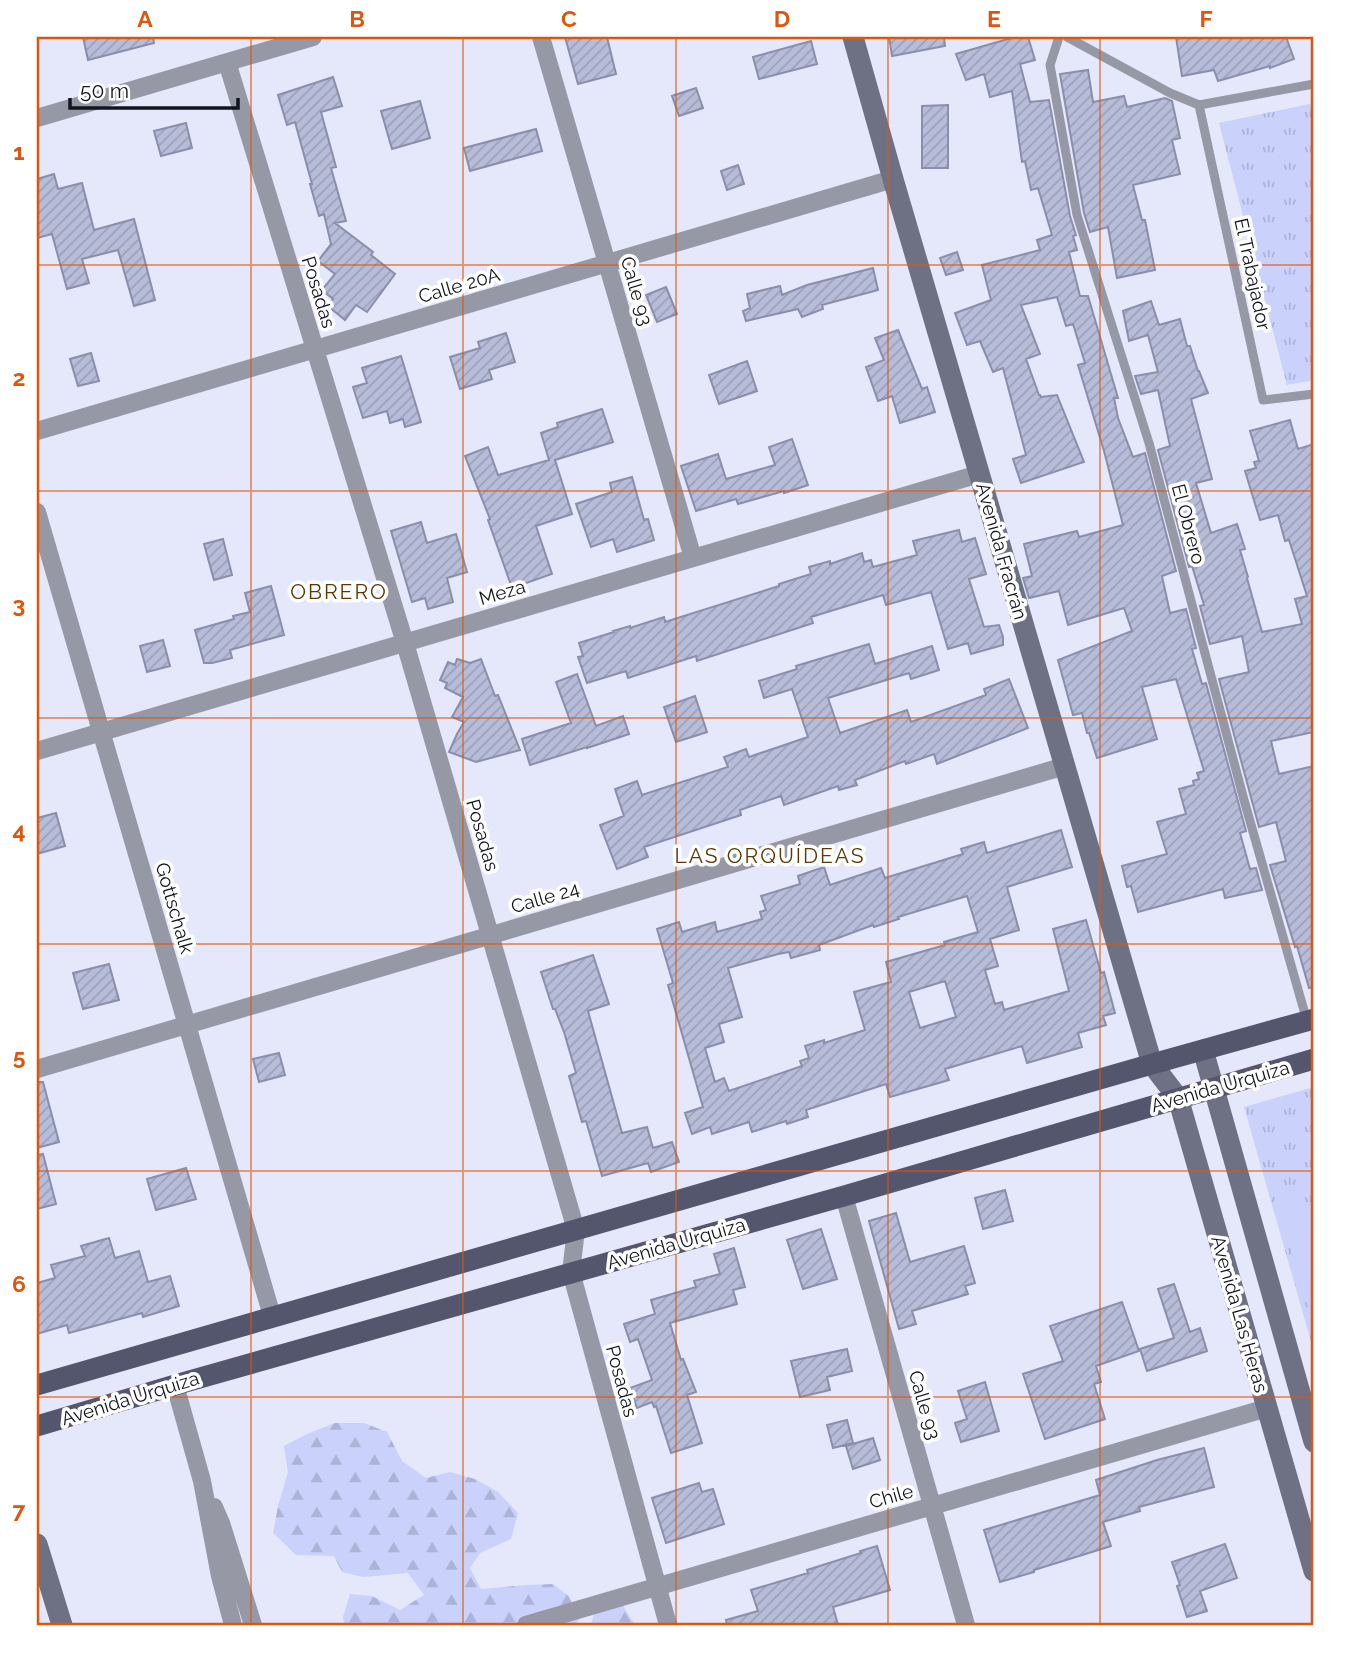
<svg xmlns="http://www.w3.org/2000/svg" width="1351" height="1662" viewBox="0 0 1351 1662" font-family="Raleway,sans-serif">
  <defs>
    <pattern id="forest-firs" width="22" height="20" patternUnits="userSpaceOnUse" patternTransform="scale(1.75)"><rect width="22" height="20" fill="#cad1fb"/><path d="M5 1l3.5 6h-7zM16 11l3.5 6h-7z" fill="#acb3d7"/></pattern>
    <pattern id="park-tufts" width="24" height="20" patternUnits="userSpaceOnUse" patternTransform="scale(1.75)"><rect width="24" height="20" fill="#cad1fb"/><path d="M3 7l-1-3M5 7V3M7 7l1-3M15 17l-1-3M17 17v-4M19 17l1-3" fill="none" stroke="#acb3d7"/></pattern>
    <pattern id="building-hatch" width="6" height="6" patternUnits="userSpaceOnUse" patternTransform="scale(1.75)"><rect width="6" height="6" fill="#b7bcd9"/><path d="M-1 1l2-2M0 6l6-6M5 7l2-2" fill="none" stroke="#9ca1ba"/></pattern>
  </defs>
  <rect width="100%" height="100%" fill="#e5e8fb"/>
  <path fill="url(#forest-firs)" d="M335 1423H364L387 1432 402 1461 426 1478 450 1472 475 1479 498 1492 518 1513 511 1539 480 1553 470 1568 481 1589 526 1585 553 1584 569 1596 580 1619 574 1625H344L343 1617 350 1594 372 1596 400 1610 424 1595 408 1573 363 1577 342 1572 334 1556 296 1555 273 1533 278 1506 288 1472 284 1446 307 1434Z
    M619 1599 635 1625H591L597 1604Z"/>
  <path fill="url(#park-tufts)" d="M1314 103V380L1287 385 1219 123Z
    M1314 1087V1352L1244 1107Z"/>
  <path fill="#cad1fb" d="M1314 1205V1327L1281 1215Z"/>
  <path fill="url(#building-hatch)" stroke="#8a8eaa" stroke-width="2" fill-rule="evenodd" d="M83 37H153L154 43 88 60Z
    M565 37H607L616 74 578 84Z
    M889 37H944L945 46 892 56Z
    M1015 37H1028L1035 60 1020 64 1030 102 1049 100 1070 216 1076 235 1073 236 1077 250 1069 252 1080 296H1088L1118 398H1114L1118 418 1133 457 1145 453 1176 571 1162 576 1170 613 1186 609 1196 648 1192 649 1202 684 1206 683 1246 831 1240 833 1250 869 1256 868 1262 890 1225 898 1223 889 1138 912 1131 886 1127 887 1122 866 1167 854 1157 822 1186 814 1179 789 1194 785 1193 781 1199 779 1197 773 1204 771 1176 679 1142 687 1157 739 1097 758 1089 733H1087L1082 713 1073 715 1058 660 1132 631 1124 608 1068 625 1059 591 1029 598 1023 578 1032 576 1024 544 1077 531 1079 537 1123 525 1104 451 1078 365 1085 363 1073 324 1066 326 1057 297 1021 305 1040 354 1026 359 1039 395H1040L1041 397 1057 395 1084 462 1021 483 1013 459 1026 455 1003 368 993 372 980 341 967 345 955 313 991 300 982 265 1040 250 1037 240 1052 235 1038 188 1031 190 1025 161 1022 162 1012 91 990 97 984 74 966 80 956 54Z
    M1176 37H1286L1294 59 1270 68V66L1218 81 1214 70 1182 76Z
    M811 41 817 64 759 79 753 57Z
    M1088 70 1093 102 1124 96 1127 107 1165 98 1172 101 1180 138 1172 140 1180 174 1133 185 1142 220H1145L1155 270 1117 278 1108 227 1090 232 1084 213 1060 74Z
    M333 77 342 106 321 112 336 167 331 168 346 221 335 223 373 252 371 255 395 274 367 312 356 305 345 320 328 306 333 299 322 290 335 274 318 261 331 244 324 214 319 216 310 184H312L295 122 287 125 278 95Z
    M696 88 703 108 679 116 672 96Z
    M420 101 430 138 392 149 381 111Z
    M948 105V168H922V106Z
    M186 123 192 148 161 156 154 131Z
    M536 129 542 151 470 171 464 148Z
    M738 165 744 184 727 190 721 171Z
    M54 174 58 189 82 183 94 230 134 219 155 300 134 306 118 250 82 259 89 283 67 289 52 234 37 238V179Z
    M957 252 963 270 946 275 940 258Z
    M873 268 878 290 822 305 823 309 802 317 798 309 746 321 743 311 750 308 747 294 780 286 782 295 807 285Z
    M666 287 677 314 657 322 646 295Z
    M1151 301 1159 325 1180 319 1187 346H1190L1198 371H1199L1208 393 1191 399 1212 479 1196 483 1211 533 1237 524 1245 549 1240 550 1248 577 1247 578 1262 632 1302 624 1295 599 1307 596 1289 540 1285 541 1278 515 1260 520 1245 471 1256 468 1254 462 1259 461 1250 431 1290 420 1298 449 1314 444V732L1271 741 1279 774 1314 766V987L1309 988 1297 946 1295 947 1270 865 1286 861 1276 822 1259 827 1219 679 1249 672 1242 636 1210 644 1200 606 1204 605 1192 566 1189 567 1158 450 1170 446 1158 390 1141 394 1135 376 1158 372 1148 335 1129 341 1123 311Z
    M898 330 922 389 927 387 935 412 900 423 892 396 878 401 866 367 884 360 875 338Z
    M506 333 515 362 489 370 492 379 460 389 450 357 480 348 478 342Z
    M91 353 99 381 78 386 70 359Z
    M401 356 421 422 405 427 403 419 390 423 387 411 363 418 353 387 367 383 362 368Z
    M747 361 757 391 719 404 709 375Z
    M602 409 613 442 555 460 572 514 536 526 552 574 512 588 488 520 490 519 465 456 488 447 498 475 549 460 541 433 558 427 557 423Z
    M792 439 808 485 784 493V491L738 504 736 499 696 511 681 466 718 454 726 479 775 465 769 447Z
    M632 477 644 520 648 519 654 540 617 552 613 539 591 547 576 504 612 492 610 483Z
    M421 522 427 543 456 534 467 572 447 578 453 602 428 609 425 598 412 602 391 531Z
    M959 530 962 542 975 538 986 574 969 579 984 627 999 625 1003 637V645L971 654 968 643 948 649 931 592 886 605 883 595 811 617 813 623 697 661 696 656 628 678 626 671 587 683 578 657 583 656 579 643 614 632 613 631 630 626V628L664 617 665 622 779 586V584L811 574 809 567 830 561V564L862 553 864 562 871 560 873 567 917 555 913 541Z
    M223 539 232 575 214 580 204 544Z
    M271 586 284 635 230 650 232 658 212 663H204L195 630 234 619 233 616 250 612 245 593Z
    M163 640 170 666 147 672 140 646Z
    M869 644 875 664 932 646 939 670 911 679 909 673 828 698 840 733 907 710 911 722 986 695 984 689 1009 679 1028 728 937 764 934 754 906 764 905 761 855 780 857 785 839 790 838 786 784 805 781 796 740 810 741 815 644 847 648 857 617 869 600 825 624 816 615 789 637 781 642 795 728 767 724 757 746 749 749 757 808 737 792 689 764 698 759 681 797 669 796 666Z
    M457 659 470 663 481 659 495 696 498 695 520 750 476 762 449 752 457 734 464 722 452 717 463 697 445 688 447 683 440 680 448 662 455 665Z
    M577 674 596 726 623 716 629 734 587 748V747L530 765 522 739 571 723 556 682Z
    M695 696 707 732 676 742 664 707Z
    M56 813 65 846 37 854V818Z
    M1061 830 1072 867 1007 887 1019 930 990 939 998 966 985 970 995 1004 1002 1002 1004 1010 1069 991 1053 929 1086 920 1101 973 1104 972 1115 1013 1103 1016 1106 1025 1078 1033 1082 1047 1027 1063 1022 1046 945 1069 949 1080 890 1097 886 1084 806 1110 808 1117 787 1124 786 1121 752 1132 749 1122 712 1134 710 1127 692 1134 685 1113 703 1107 668 985 673 983 657 929 679 922 682 932 715 922 717 932 762 919 760 912 766 910 761 896 800 884 798 876 824 867 830 885 881 868 885 878 963 854 961 849 984 842 987 853ZM967 896 978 932 944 942 945 945 886 962 891 982 854 992 865 1030 824 1043V1040L805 1046 809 1058 800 1061 802 1066 729 1091 724 1078 715 1082 705 1048 724 1042 719 1024 742 1017 728 968 778 954 789 952 791 958 820 950 819 945 873 925 874 927 899 919 898 917ZM945 981 956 1017 920 1028 909 992Z
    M593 955 609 1004 588 1011 622 1133 647 1127 653 1148 672 1142 679 1162 651 1172 648 1163 602 1176 586 1121 582 1122 569 1076 576 1073 564 1032 555 1009H553L541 972Z
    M109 964 119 1000 83 1009 73 973Z
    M279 1053 285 1075 259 1082 253 1059Z
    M37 1082H43L59 1142 37 1148Z
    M43 1154 56 1204 37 1209V1155Z
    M186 1168 196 1199 156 1210 147 1179Z
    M1005 1190 1013 1221 983 1229 975 1198Z
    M896 1213 910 1262 964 1246 975 1283 965 1286 968 1294 912 1311 916 1324 899 1329 869 1221Z
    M821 1229 837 1279 803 1289 787 1240Z
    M109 1238 115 1258 139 1251 148 1282 170 1276 179 1306 143 1317 142 1313 69 1333 67 1325 37 1334V1283L55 1278 51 1265 85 1256 81 1246Z
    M734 1248 745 1287 733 1290 737 1304 670 1323 681 1360 683 1359 696 1392 687 1395 702 1443 671 1453 656 1406 654 1407 652 1402 637 1408 630 1388 652 1380 638 1339 630 1342 624 1324 655 1314 651 1300 696 1287 694 1281 720 1274 714 1254Z
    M1174 1284 1190 1332 1200 1328 1207 1351 1147 1371 1140 1349 1174 1338 1158 1289Z
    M1122 1302 1139 1351 1096 1366 1101 1382 1094 1384 1105 1419 1045 1439 1023 1374 1063 1361 1050 1326Z
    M847 1349 852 1371 827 1377 830 1390 800 1397 791 1361Z
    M985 1382 999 1431 961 1442 955 1423 967 1419 958 1391Z
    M847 1420 853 1443 833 1448 827 1425Z
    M873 1438 880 1460 853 1469 846 1446Z
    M1204 1448 1214 1487 1139 1507 1140 1511 1103 1522 1111 1546 1034 1570V1572L1000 1582 984 1530 1100 1495 1096 1480 1157 1460Z
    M699 1483 702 1492 713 1489 724 1524 666 1543 652 1498Z
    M1225 1544 1237 1578 1200 1591 1207 1611 1187 1617 1177 1586 1180 1585 1172 1562Z
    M877 1546 890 1590 833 1607 838 1625H727L726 1620 758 1611 751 1590 808 1573 807 1570 861 1553 860 1551Z"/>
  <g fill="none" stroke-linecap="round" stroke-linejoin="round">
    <path stroke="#9698a5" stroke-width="9" d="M1059 37 1050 65 1077 215 1149 443 1244 800 1307 1021
      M1067 37 1170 93 1199 105 1314 84
      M1199 105 1263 400 1314 394"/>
    <path stroke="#9698a5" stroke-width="18" d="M541 37 693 558
      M227 62 405 643 576 1230 571 1272 668 1625
      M37 118 313 37
      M37 431 893 179
      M37 512 272 1316
      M37 751 979 474
      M37 1069 1065 766
      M844 1196 966 1625
      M175 1385 202 1481 220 1576 233 1625
      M214 1507 221 1523 253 1625
      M526 1625 1267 1408"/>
    <path stroke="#6e7184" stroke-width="21" d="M853 37 893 179 1152 1064 1178 1098 1314 1571
      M1203 1050 1314 1442
      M37 1544 62 1625"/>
    <path stroke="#53566c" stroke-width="21" d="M37 1385 1152 1064 1314 1019
      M37 1426 175 1385 844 1196 1314 1059"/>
  </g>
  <path fill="none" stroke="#dd560d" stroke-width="2" stroke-opacity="0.55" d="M251 37V1625M463 37V1625M676 37V1625M888 37V1625M1100 37V1625M37 265H1314M37 491H1314M37 718H1314M37 944H1314M37 1171H1314M37 1397H1314"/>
  <g text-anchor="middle" stroke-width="7" stroke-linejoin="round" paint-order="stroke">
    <g font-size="19" fill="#12141e" stroke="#fff">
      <text transform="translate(1253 274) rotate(78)" y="7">El Trabajador</text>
      <text transform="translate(459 285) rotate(-16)" y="7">Calle 20A</text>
      <text transform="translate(637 291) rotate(74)" y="7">Calle 93</text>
      <text transform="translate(319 292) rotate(73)" y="7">Posadas</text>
      <text transform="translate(1189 524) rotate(75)" y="7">El Obrero</text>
      <text transform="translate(1002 551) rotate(74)" y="7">Avenida Fracrán</text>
      <text transform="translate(502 592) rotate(-16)" y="7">Meza</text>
      <text transform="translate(483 835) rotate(74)" y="7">Posadas</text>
      <text transform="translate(545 897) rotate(-16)" y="7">Calle 24</text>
      <text transform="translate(175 908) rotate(74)" y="7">Gottschalk</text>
      <text transform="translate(1220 1086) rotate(-16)" y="7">Avenida Urquiza</text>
      <text transform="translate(676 1243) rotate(-16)" y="7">Avenida Urquiza</text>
      <text transform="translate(1240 1314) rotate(74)" y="7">Avenida Las Heras</text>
      <text transform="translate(622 1381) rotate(75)" y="7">Posadas</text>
      <text transform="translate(130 1398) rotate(-17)" y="7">Avenida Urquiza</text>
      <text transform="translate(925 1405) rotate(74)" y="7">Calle 93</text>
      <text transform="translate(891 1496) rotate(-16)" y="7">Chile</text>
    </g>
    <g font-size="21" letter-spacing="2" fill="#5d3804" stroke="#fff">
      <text x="339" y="599">OBRERO</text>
      <text x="770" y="863">LAS ORQUÍDEAS</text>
    </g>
  </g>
  <rect width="1351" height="1662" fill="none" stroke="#ffffff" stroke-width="77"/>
  <path d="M70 98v10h168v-10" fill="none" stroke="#12141e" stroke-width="3.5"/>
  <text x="80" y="98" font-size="21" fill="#12141e" stroke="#ffffff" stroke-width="5" paint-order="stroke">50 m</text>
  <rect x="38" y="38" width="1274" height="1586" fill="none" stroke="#dd560d" stroke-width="2.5"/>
  <g font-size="23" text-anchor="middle" font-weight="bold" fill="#dd560d">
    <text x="145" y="27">A</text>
    <text x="357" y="27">B</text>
    <text x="569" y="27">C</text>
    <text x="782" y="27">D</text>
    <text x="994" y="27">E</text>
    <text x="1206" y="27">F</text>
    <text x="19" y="160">1</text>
    <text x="19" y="386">2</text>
    <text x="19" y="613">3</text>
    <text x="19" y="839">4</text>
    <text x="19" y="1065">5</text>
    <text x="19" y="1292">6</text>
    <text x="19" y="1518">7</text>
  </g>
</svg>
